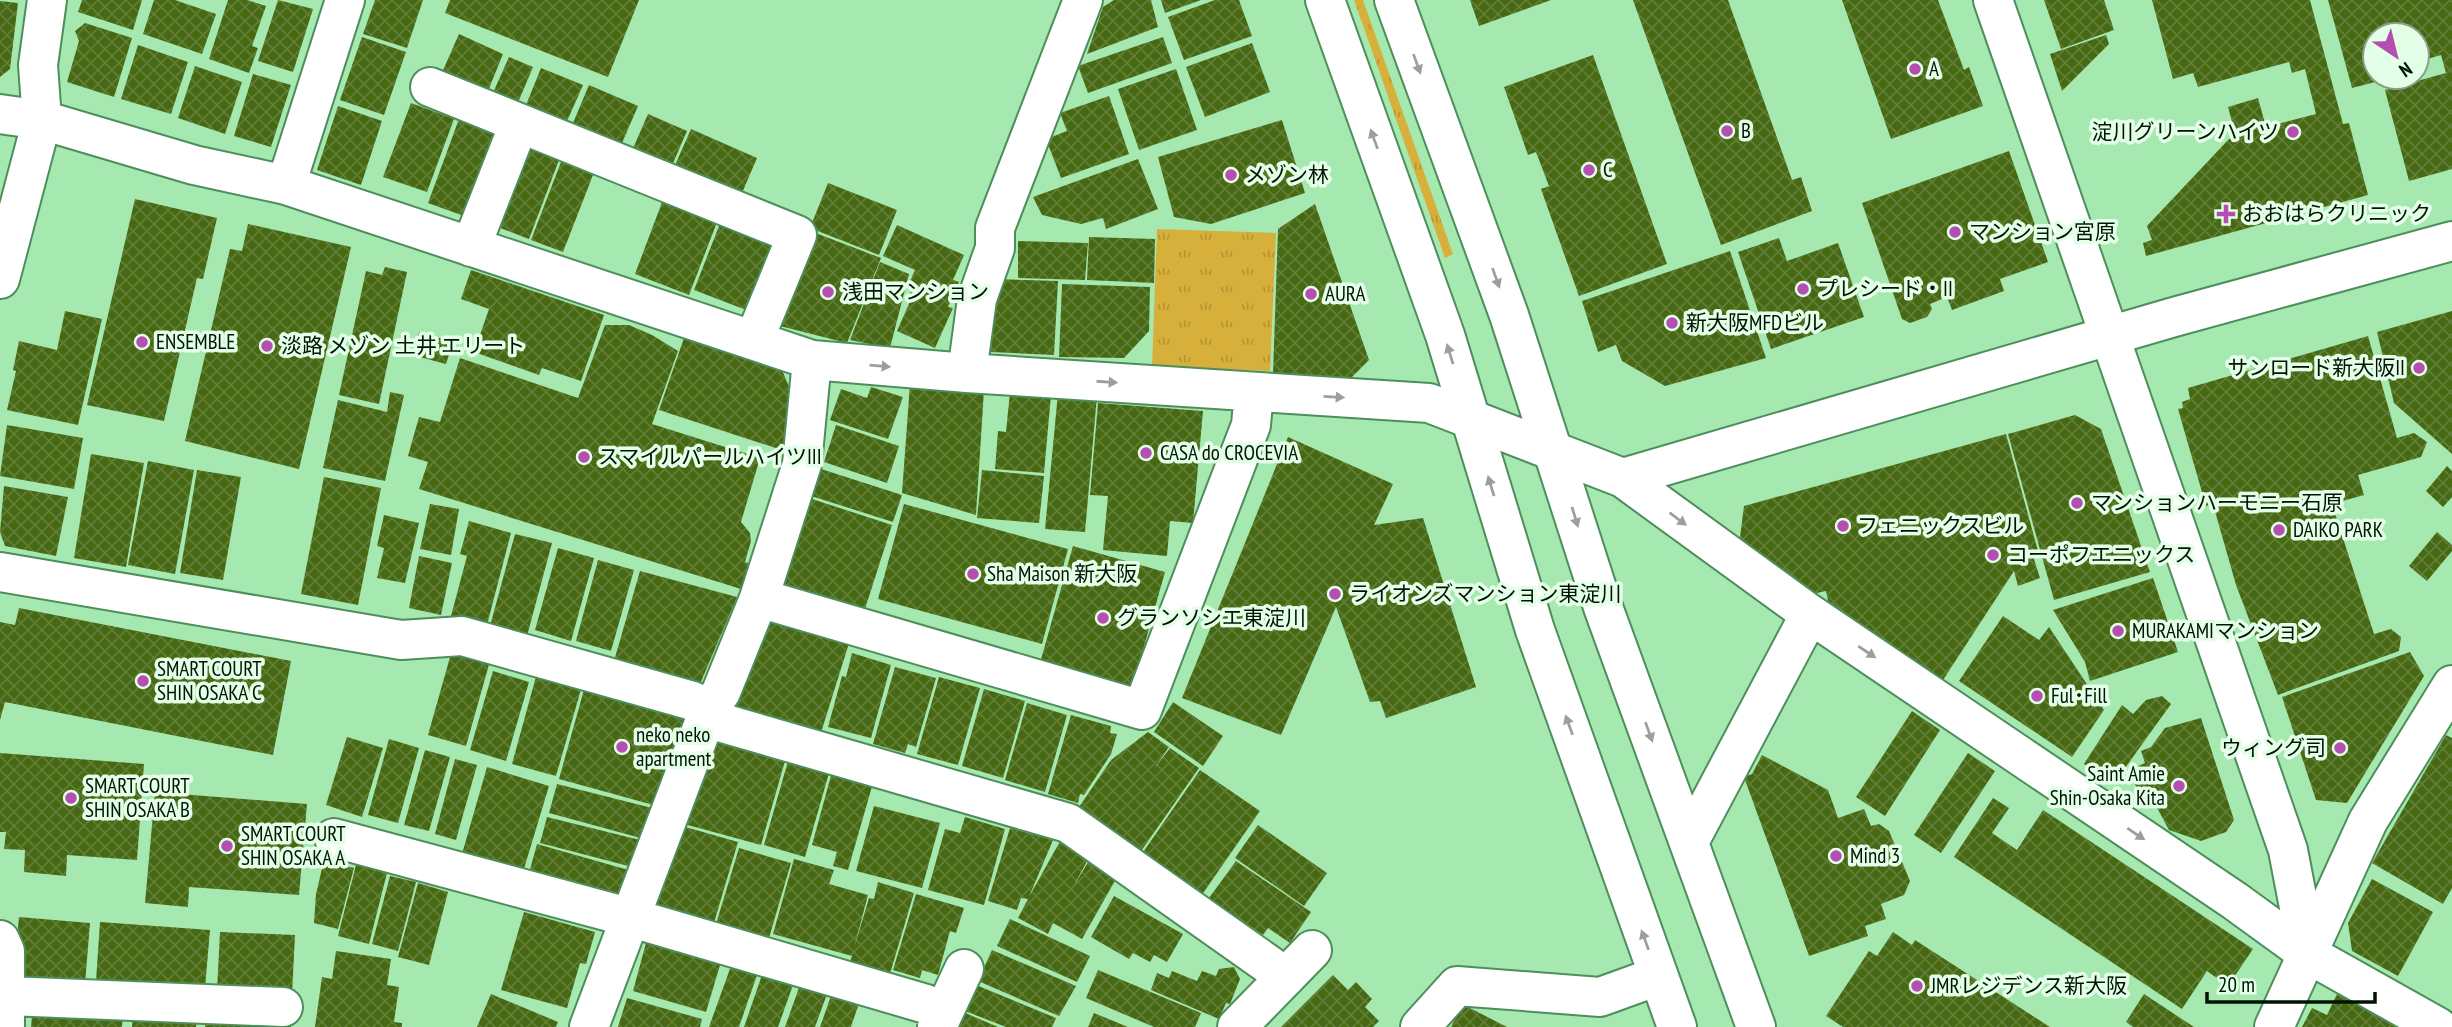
<svg xmlns="http://www.w3.org/2000/svg" width="2452" height="1027" viewBox="0 0 2452 1027" font-family="'PT Sans Narrow','Noto Sans JP',sans-serif">
  <defs>
    <pattern id="grass-tufts" width="24" height="20" patternUnits="userSpaceOnUse" patternTransform="scale(1.75)"><rect width="24" height="20" fill="#d7af3b"/><path d="M3 7l-1-3M5 7V3M7 7l1-3M15 17l-1-3M17 17v-4M19 17l1-3" fill="none" stroke="#b79632"/></pattern>
    <pattern id="building-cross-hatch" width="8" height="8" patternUnits="userSpaceOnUse" patternTransform="scale(1.75)"><rect width="8" height="8" fill="#476912"/><path d="M0 0l8 8M0 8l8-8" fill="none" stroke="#627d3a"/></pattern>
  </defs>
  <rect width="100%" height="100%" fill="#a5e9b1"/>
  <path fill="url(#grass-tufts)" d="M1354 0H1363L1453 254 1445 258Z
    M1157 229 1276 233 1270 371 1152 367Z"/>
  <path fill="url(#building-cross-hatch)" d="M82 0H142L133 30 78 12Z
    M154 0H175L216 14 202 54 143 34Z
    M228 0H247L266 6 252 46 258 48 249 73 209 59Z
    M278 0 313 9 293 72 258 61Z
    M375 0H423L407 48 363 34Z
    M450 0H639L608 77 445 13Z
    M1114 0H1151L1158 27 1087 54 1103 7Z
    M1161 0H1201L1165 13Z
    M1215 0H1239L1252 36 1184 60 1168 17Z
    M1470 0H1551L1479 26Z
    M1633 0H1728L1792 180 1801 177 1812 211 1721 245Z
    M1842 0H1938L1964 70 1969 67 1983 106 1891 139Z
    M2044 0H2104L2114 30 2061 49Z
    M2152 0H2310L2343 124 2349 123 2368 195 2146 256 2143 243 2152 240 2147 226 2229 139 2236 137 2228 107 2258 98 2266 127 2316 114 2305 69 2292 73 2289 62 2198 87 2193 73 2173 79Z
    M2328 0H2452V169L2409 181 2385 90 2446 73 2441 55 2417 62V35H2375V77L2383 80 2352 88Z
    M0 1 18 3 10 69 0 77Z
    M85 23 132 38 114 97 67 82 79 41 75 31Z
    M459 34 503 54 486 96 440 77Z
    M2106 35 2109 44 2062 91 2050 54Z
    M362 37 406 52 384 115 340 100Z
    M1163 37 1172 63 1088 93 1078 66Z
    M1252 43 1270 92 1205 117 1186 67Z
    M138 45 188 62 171 114 121 99Z
    M1593 55 1667 264 1579 296 1541 189 1549 186 1536 152 1528 155 1504 87Z
    M509 57 533 67 517 105 492 95Z
    M195 66 242 82 225 134 178 118Z
    M541 68 583 85 564 128 524 110Z
    M1176 69 1197 130 1139 150 1118 89Z
    M253 74 291 85 271 147 234 136Z
    M589 85 638 106 622 143 573 123Z
    M1109 96 1129 154 1061 178 1046 139 1067 131 1060 113Z
    M411 103 454 119 427 192 383 177Z
    M338 106 382 121 361 185 317 170Z
    M648 114 687 131 670 170 631 153Z
    M459 119 496 135 464 216 428 203Z
    M1282 120 1305 193 1211 224 1174 217 1158 157Z
    M691 129 757 158 739 200 672 172Z
    M525 147 559 160 529 239 495 226Z
    M2009 151 2048 262 2000 279 2004 291 1952 310 1947 297 1930 304 1932 309 1927 317 1910 323 1902 319 1862 203Z
    M1138 159 1158 209 1106 229 1103 218 1081 224 1042 215 1033 197Z
    M561 162 593 175 563 252 531 240Z
    M828 183 897 210 879 255 810 228Z
    M664 197 719 217 689 295 635 274Z
    M135 199 217 218 203 279 197 278 164 421 87 405Z
    M1315 204 1369 360 1351 378 1273 374 1278 229Z
    M721 221 781 245 754 313 694 290Z
    M248 224 351 247 299 469 185 441 230 249 242 251Z
    M897 225 964 255 953 280 959 282 948 307 953 308 935 348 897 331 912 297 909 295 913 288 908 286 915 270 883 256Z
    M813 232 881 258 847 343 776 325Z
    M1089 237 1155 239 1154 283 1087 280Z
    M1779 238 1787 261 1838 243 1864 317 1771 349 1738 252Z
    M1018 241 1088 243 1085 280 1018 278Z
    M1730 251 1766 358 1665 386 1622 361 1616 345 1598 352 1582 301Z
    M880 262 909 274 890 348 850 340Z
    M385 267 407 272 379 404 339 395 366 271 382 275Z
    M471 270 604 315 581 381 542 368 539 375 474 352 489 309 461 299Z
    M995 279 1058 281 1054 355 991 352Z
    M1062 284 1150 287 1149 331 1124 358 1059 357Z
    M65 311 102 319 78 425 7 410 16 371 13 370 19 341 57 350Z
    M2452 311V454L2394 403 2377 332Z
    M605 325H629L652 335 678 351 652 424 760 458 741 522 750 533 751 541 745 562 750 564 741 589 419 489 428 462 408 456 419 417 440 422 460 358 578 398Z
    M419 332 453 342 446 364 412 355Z
    M2368 336 2397 438 2414 433 2427 442 2421 457 2358 475 2364 495 2332 504 2374 634 2391 629 2401 637 2399 651 2278 695 2236 585 2213 504 2206 506 2178 409 2183 408 2182 402 2190 399 2188 388Z
    M684 338 782 370 790 389 791 453 659 410Z
    M910 384 984 390 976 515 902 493Z
    M871 387 903 397 888 439 830 420 841 389 867 398Z
    M390 392 404 395 385 481 323 468 338 400 387 412Z
    M1010 392 1051 395 1044 473 995 469 998 431 1006 432Z
    M1058 393 1097 396 1085 532 1045 529Z
    M1098 403 1203 411 1193 523 1170 521 1167 556 1103 550 1108 496 1090 495Z
    M2075 415 2101 429 2150 572 2054 600 2008 434Z
    M7 425 83 438 74 489 0 476Z
    M836 425 899 446 887 483 824 462Z
    M2006 434 2038 551 2032 553 2040 578 2018 586 2014 571 1943 680 1828 601 1826 591 1812 594 1739 545 1744 506Z
    M1288 437 1393 484 1374 525 1423 518 1476 687 1386 718 1380 701 1370 702 1336 607 1281 735 1182 698Z
    M91 454 144 463 126 567 74 558Z
    M148 461 194 470 175 574 128 565Z
    M2447 466 2452 471V497L2443 507 2426 491Z
    M818 468 902 495 893 522 808 495Z
    M197 470 241 477 223 580 180 573Z
    M982 470 1044 476 1039 523 977 518Z
    M324 477 381 488 358 605 301 594Z
    M4 486 68 497 56 556 5 546 0 532Z
    M809 498 892 525 863 615 779 588Z
    M430 504 459 509 451 555 420 549Z
    M904 504 1068 549 1042 644 878 599Z
    M384 515 419 523 405 583 377 578 384 548 377 546Z
    M469 521 511 533 487 625 451 616 467 556 460 554Z
    M2437 532 2452 545V551L2427 581 2409 566Z
    M515 534 552 543 527 636 490 626Z
    M1073 546 1165 572 1132 689 1040 663Z
    M558 548 594 558 571 641 535 630Z
    M419 556 452 563 441 615 409 608Z
    M598 560 634 570 611 651 576 641Z
    M640 571 737 597 700 684 614 661Z
    M2153 578 2178 652 2090 681 2085 662 2053 610Z
    M19 608 291 661 273 755 5 702 0 720V622L15 625Z
    M763 614 850 640 819 739 728 712Z
    M2003 616 2039 640 2049 627 2104 710 2072 757 1959 681Z
    M452 650 490 661 466 746 428 735Z
    M2410 652 2424 676 2347 803 2316 800 2282 697Z
    M852 653 891 665 871 738 828 727 842 676 846 677Z
    M895 667 936 678 916 747 908 744 905 753 873 744Z
    M493 671 529 682 506 761 470 750Z
    M537 673 582 686 556 776 512 764Z
    M939 677 980 688 958 765 917 754Z
    M585 686 688 716 657 806 559 779Z
    M984 689 1025 701 1003 778 962 766Z
    M2162 696 2171 704 2115 782 2084 764 2122 705 2133 714 2146 700Z
    M1173 702 1223 736 1203 766 1154 732Z
    M1027 703 1067 715 1045 792 1005 780Z
    M1912 711 1940 730 1885 816 1856 797Z
    M1071 715 1111 726 1110 733 1117 734 1111 754 1084 795 1080 794 1078 803 1048 794Z
    M2201 718 2234 820 2226 832 2201 841 2169 830 2154 802 2143 806 2130 770 2145 763 2141 751 2151 747 2165 728Z
    M1148 732 1169 747 1154 769 1170 748 1199 768 1137 857 1075 813 1111 760Z
    M714 733 787 754 761 845 684 824Z
    M2446 735 2452 738V888L2443 904 2372 863Z
    M347 737 383 748 362 817 326 805Z
    M389 739 419 748 398 823 368 815Z
    M425 750 450 757 429 831 404 825Z
    M0 753 144 764 137 860 67 855 66 876 24 872 25 850 4 849 6 832H0Z
    M1968 753 1995 771 1941 853 1914 835Z
    M790 754 831 766 805 857 764 845Z
    M1762 755 1828 790 1838 818 1864 809 1871 826 1879 824 1889 831 1910 881 1904 895 1881 904 1886 919 1865 926 1868 936 1809 956 1744 777 1752 774Z
    M455 759 477 765 456 840 435 834Z
    M487 767 549 786 523 872 462 854Z
    M1200 770 1260 811 1199 899 1139 858Z
    M832 772 873 783 848 870 833 866 837 852 812 845Z
    M557 784 656 809 648 840 549 813Z
    M155 792 307 804 299 895 189 887 188 907 145 903Z
    M1993 798 2009 808 1992 833 2017 850 2043 810 2253 949 2228 986 2207 971 2182 1009 1954 857Z
    M874 806 940 823 922 888 856 871Z
    M547 817 644 841 636 868 540 843Z
    M965 817 1005 829 984 905 928 890 945 829 960 833Z
    M1258 825 1327 873 1304 906 1235 858Z
    M682 826 738 842 713 926 647 906Z
    M1010 828 1053 840 1029 897 1063 836 1092 852 1073 887 1093 854 1121 870 1082 939 1053 923 1048 934 1018 918 1028 899 1021 898 1017 910 988 901Z
    M537 844 632 871 624 900 529 873Z
    M739 848 791 863 769 938 716 924Z
    M794 859 834 870 829 884 868 895 854 948 869 898 874 899 878 882 914 893 889 977 849 965 852 956 773 934Z
    M324 860 354 868 338 929 314 923 316 894Z
    M1236 861 1311 912 1290 943 1268 928 1263 935 1209 898Z
    M356 865 387 873 369 944 338 936Z
    M390 876 416 882 398 951 372 944Z
    M2372 879 2433 912 2398 976 2352 951 2348 923Z
    M418 883 448 892 429 965 398 957Z
    M916 894 964 908 956 933 950 931 938 975 922 970 920 978 893 970Z
    M1114 896 1183 934 1167 962 1154 955 1150 962 1133 953 1129 959 1091 937Z
    M524 912 595 932 586 964 580 963 567 1008 501 990Z
    M19 917 90 923 85 984 13 978Z
    M1010 919 1090 956 1077 982 997 946Z
    M100 922 210 930 205 988 96 981Z
    M220 932 295 935 292 994 217 991Z
    M1893 932 1912 945 1915 940 2050 1027H1843L1826 1016 1869 951 1877 956Z
    M646 943 720 965 706 1012 633 991Z
    M992 950 1076 986 1059 1016 978 981Z
    M336 951 391 959 387 985 399 987 394 1022 402 1023V1027H315L322 977 332 979Z
    M731 966 757 975 739 1027H709Z
    M1234 967 1240 979 1230 1004 1226 1003 1219 1019 1151 990 1157 973 1169 978 1172 971 1197 981 1202 971 1216 976 1219 969Z
    M1098 970 1201 1013 1195 1027H1154L1086 998Z
    M762 975 793 985 778 1027H744Z
    M1333 975 1348 990 1356 982 1372 999 1365 1007 1379 1021 1373 1027H1281Z
    M800 985 827 994 815 1027H785Z
    M976 985 1056 1018 1052 1027H1006L965 1011Z
    M491 994 558 1022 556 1027H477Z
    M2144 994 2194 1027H2133L2126 1022Z
    M2337 994 2396 1027H2302L2312 1008 2327 1015Z
    M831 996 858 1006 851 1027H820Z
    M627 998 702 1019 700 1027H618Z
    M1462 1004 1507 1027H1451Z
    M33 1005 123 1010 122 1027H31Z
    M133 1011 197 1014 196 1027H132Z
    M963 1012 998 1027H957Z
    M1094 1013 1128 1027H1088Z
    M206 1016 291 1020V1027H205Z"/>
  <g fill="none" stroke-linecap="round" stroke-linejoin="round">
    <defs>
      <path id="minor" d="M1325 0 1445 335 1535 630 1677 1027
        M1394 0 1509 315 1603 607 1756 1027
        M1993 0 2288 850 2308 954
        M430 87 797 235 754 340
        M0 114 42 120 194 165 286 185 812 360 967 373 1429 403 1623 478 2174 317 2452 241
        M286 185 345 0
        M471 247 519 124
        M0 279 42 120 38 65 47 0
        M967 373 977 299 995 248V228L1083 0
        M1623 478 1810 614 2235 901 2308 954 2438 1027
        M0 572 401 640 462 636 693 701 719 722 1068 823 1286 977
        M759 598 1142 710 1251 425 1254 392
        M334 838 632 918 926 1004 934 1009 939 1022
        M1689 842 1810 614
        M0 940 5 951V1027
        M8 996 283 1007
        M589 1027 708 712 721 692 759 598 802 464 812 360
        M937 1027 964 969
        M1237 1027 1312 950
        M1420 1027 1457 986 1600 997 1658 976
        M2274 1027 2368 821 2452 685"/>
    </defs>
    <use href="#minor" stroke="#4d8e5b" stroke-width="42"/>
    <use href="#minor" stroke="#fff" stroke-width="38"/>
  </g>
  <defs><path id="oneway-solid" d="M-6-.8H1V-3.2L6.5 0L1 3.2V.8H-6Z" transform="scale(1.75)"/></defs>
  <g fill="#99a19a">
    <use href="#oneway-solid" transform="translate(1417 64) rotate(70)"/>
    <use href="#oneway-solid" transform="translate(1374 139) rotate(-110)"/>
    <use href="#oneway-solid" transform="translate(1496 278) rotate(70)"/>
    <use href="#oneway-solid" transform="translate(1450 354) rotate(-107)"/>
    <use href="#oneway-solid" transform="translate(880 366) rotate(5)"/>
    <use href="#oneway-solid" transform="translate(1107 382) rotate(4)"/>
    <use href="#oneway-solid" transform="translate(1334 397) rotate(3)"/>
    <use href="#oneway-solid" transform="translate(1491 486) rotate(-107)"/>
    <use href="#oneway-solid" transform="translate(1575 517) rotate(73)"/>
    <use href="#oneway-solid" transform="translate(1678 519) rotate(37)"/>
    <use href="#oneway-solid" transform="translate(1867 652) rotate(34)"/>
    <use href="#oneway-solid" transform="translate(1569 725) rotate(-110)"/>
    <use href="#oneway-solid" transform="translate(1649 732) rotate(70)"/>
    <use href="#oneway-solid" transform="translate(2136 834) rotate(34)"/>
    <use href="#oneway-solid" transform="translate(1645 940) rotate(-110)"/>
  </g>
  <g fill="#b54eb1" stroke="#e4ffe8" stroke-width="2.5">
    <circle cx="1915" cy="69" r="7"/>
    <circle cx="1727" cy="131" r="7"/>
    <circle cx="2293" cy="132" r="7"/>
    <circle cx="1589" cy="170" r="7"/>
    <circle cx="1231" cy="175" r="7"/>
    <path d="M2222.5 203.5h7v7h7v7h-7v7h-7v-7h-7v-7h7z"/>
    <circle cx="1955" cy="232" r="7"/>
    <circle cx="1803" cy="289" r="7"/>
    <circle cx="828" cy="292" r="7"/>
    <circle cx="1311" cy="294" r="7"/>
    <circle cx="1672" cy="323" r="7"/>
    <circle cx="142" cy="342" r="7"/>
    <circle cx="267" cy="346" r="7"/>
    <circle cx="2419" cy="368" r="7"/>
    <circle cx="1146" cy="453" r="7"/>
    <circle cx="584" cy="457" r="7"/>
    <circle cx="2077" cy="503" r="7"/>
    <circle cx="1843" cy="526" r="7"/>
    <circle cx="2279" cy="530" r="7"/>
    <circle cx="1993" cy="555" r="7"/>
    <circle cx="973" cy="574" r="7"/>
    <circle cx="1335" cy="594" r="7"/>
    <circle cx="1103" cy="618" r="7"/>
    <circle cx="2118" cy="631" r="7"/>
    <circle cx="143" cy="681" r="7"/>
    <circle cx="2037" cy="696" r="7"/>
    <circle cx="622" cy="747" r="7"/>
    <circle cx="2340" cy="748" r="7"/>
    <circle cx="2179" cy="786" r="7"/>
    <circle cx="71" cy="798" r="7"/>
    <circle cx="227" cy="846" r="7"/>
    <circle cx="1836" cy="856" r="7"/>
    <circle cx="1917" cy="986" r="7"/>
  </g>
  <g text-anchor="middle" stroke-width="7" stroke-linejoin="round" paint-order="stroke">
    <g font-size="21" fill="#001403" stroke="#e4ffe8" text-anchor="start">
      <text x="1929" y="76">A</text>
      <text x="1741" y="138">B</text>
      <text x="2279" y="139" text-anchor="end">淀川グリーンハイツ</text>
      <text x="1603" y="177">C</text>
      <text x="1245" y="182">メゾン林</text>
      <text x="2242" y="221">おおはらクリニック</text>
      <text x="1969" y="239">マンション宮原</text>
      <text x="1817" y="296">プレシード・II</text>
      <text x="842" y="299">浅田マンション</text>
      <text x="1325" y="301">AURA</text>
      <text x="1686" y="330">新大阪MFDビル</text>
      <text x="156" y="349">ENSEMBLE</text>
      <text x="281" y="353">淡路 メゾン 土井 エリート</text>
      <text x="2405" y="375" text-anchor="end">サンロード新大阪II</text>
      <text x="1160" y="460">CASA do CROCEVIA</text>
      <text x="598" y="464">スマイルパールハイツIII</text>
      <text x="2091" y="510">マンションハーモニー石原</text>
      <text x="1857" y="533">フェニックスビル</text>
      <text x="2293" y="537">DAIKO PARK</text>
      <text x="2007" y="562">コーポフエニックス</text>
      <text x="987" y="581">Sha Maison 新大阪</text>
      <text x="1349" y="601">ライオンズマンション東淀川</text>
      <text x="1117" y="625">グランソシエ東淀川</text>
      <text x="2132" y="638">MURAKAMIマンション</text>
      <text x="157" y="676">SMART COURT<tspan x="157" dy="24">SHIN OSAKA C</tspan></text>
      <text x="2051" y="703">Ful･Fill</text>
      <text x="636" y="742">neko neko<tspan x="636" dy="24">apartment</tspan></text>
      <text x="2326" y="755" text-anchor="end">ウィング司</text>
      <text x="2165" y="781" text-anchor="end">Saint Amie<tspan x="2165" dy="24">Shin-Osaka Kita</tspan></text>
      <text x="85" y="793">SMART COURT<tspan x="85" dy="24">SHIN OSAKA B</tspan></text>
      <text x="241" y="841">SMART COURT<tspan x="241" dy="24">SHIN OSAKA A</tspan></text>
      <text x="1850" y="863">Mind 3</text>
      <text x="1931" y="993">JMRレジデンス新大阪</text>
    </g>
  </g>
  <g transform="translate(2396 56) rotate(145)"><circle r="33" fill="#e4ffe8" stroke="#89a18c" stroke-width="2"/>
  <path d="M0-5L12 26L0 18L-12 26Z" fill="#b54eb1"/>
  <text y="-10" font-size="19" font-weight="bold" text-anchor="middle" fill="#001403">N</text>
  </g>
  <path d="M2207 992v10h168v-10" fill="none" stroke="#001403" stroke-width="3.5"/>
  <text x="2218" y="992" font-size="21" fill="#001403" stroke="#e4ffe8" stroke-width="5" paint-order="stroke">20 m</text>
</svg>
